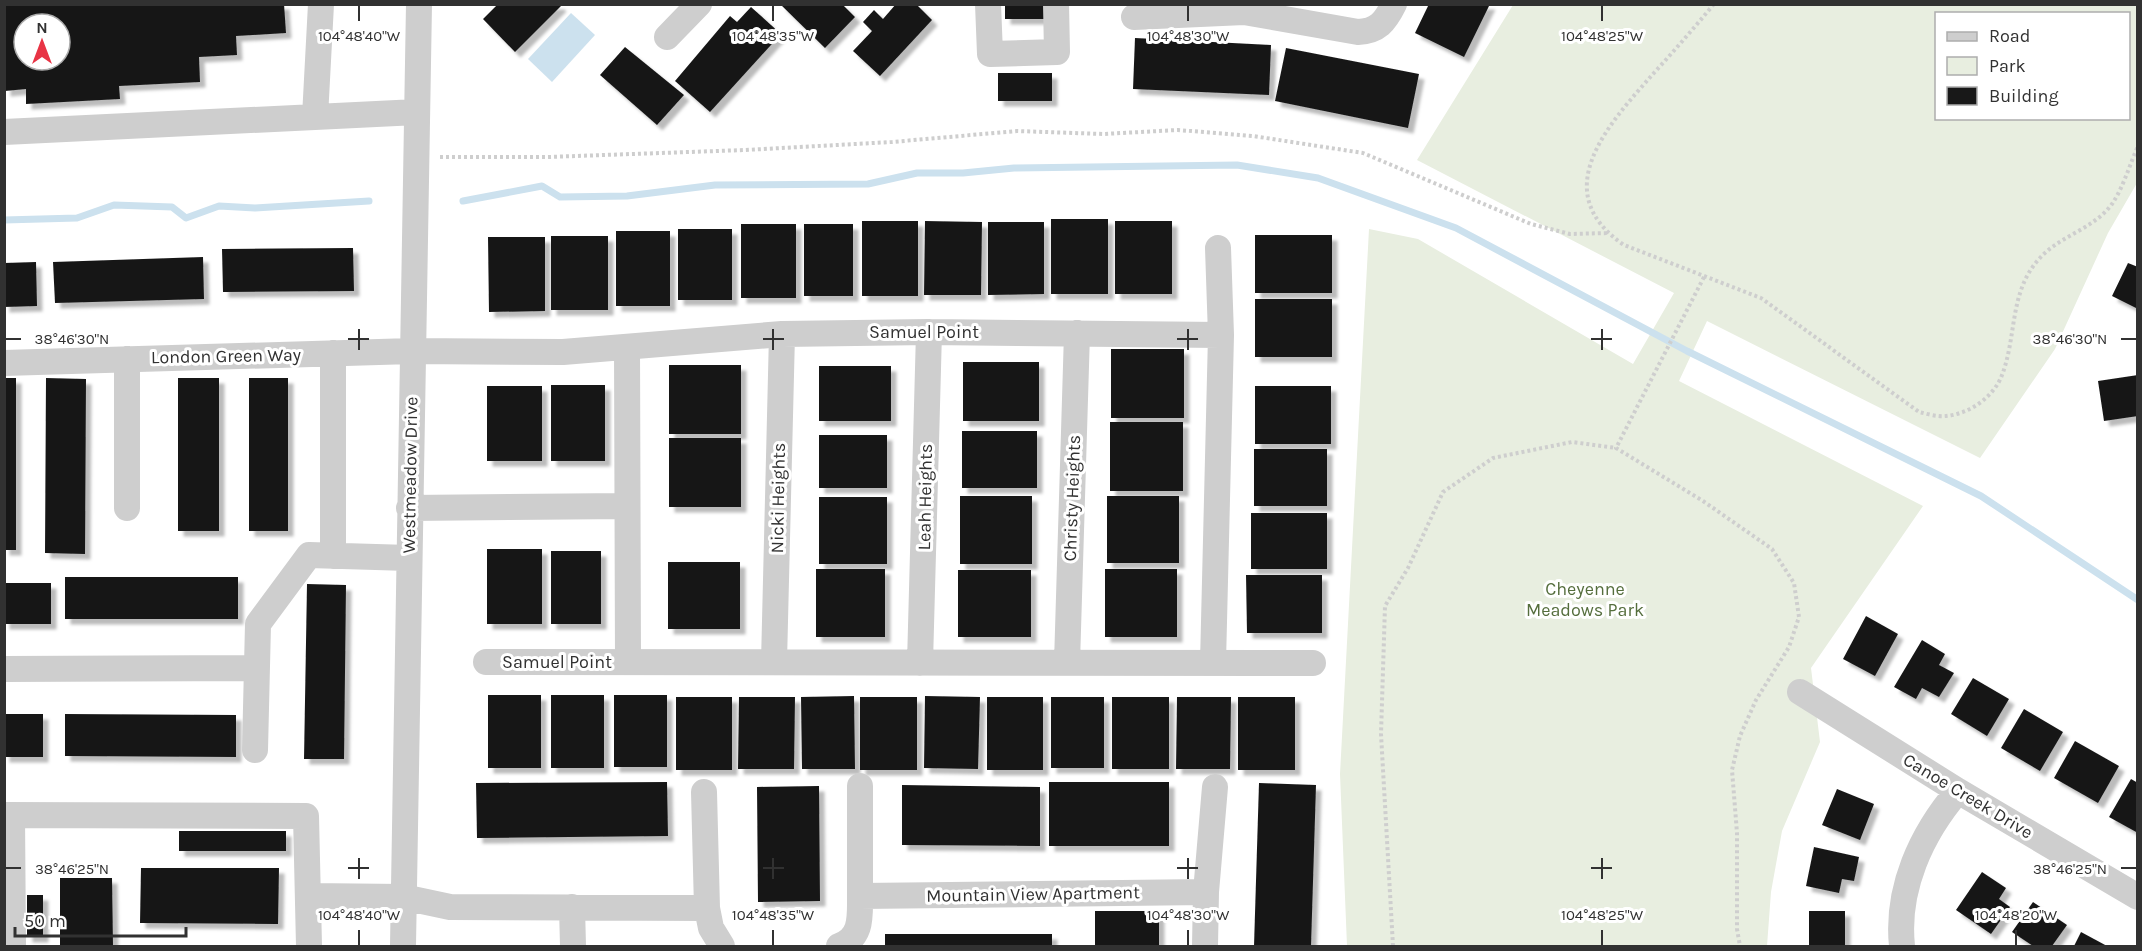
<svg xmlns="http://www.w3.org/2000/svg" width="2142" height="951" viewBox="0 0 2142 951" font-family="Karla,sans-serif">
  <defs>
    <filter id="shadow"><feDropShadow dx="5.5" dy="5.5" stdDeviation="1.5" flood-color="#0004"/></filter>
  </defs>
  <rect width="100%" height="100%" fill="#fff"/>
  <path fill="#e8eee0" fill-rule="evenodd" d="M1513 5H2137V183L2108 233 2055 349 1980 458 1707 321 1679 381 1923 506 1811 668 1820 742 1782 831 1771 892 1767 946H1347L1340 774 1369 229 1418 239 1633 364 1674 293 1417 160ZM1936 14H2128V118H1936Z"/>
  <path fill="#cce1ee" d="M571 13 595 35 552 82 528 59Z"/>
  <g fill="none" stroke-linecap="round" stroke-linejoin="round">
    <path stroke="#cce1ee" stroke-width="7" d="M463 201 542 186 560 197 627 196 715 185 868 184 917 173H963L1014 168 1237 165 1318 178 1456 228 1687 351 1981 496 2138 600
      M4 220 77 218 114 205 172 207 186 218 219 206 255 208 369 201"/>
  </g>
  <path fill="#181818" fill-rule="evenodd" filter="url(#shadow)" d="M5 4H284L286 33 236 36 237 55 199 57 200 82 119 86 120 99 26 104V89L5 91ZM24 24H60V60H24Z
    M498 4H559L561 6 515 52 483 19Z
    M780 4H842L855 17 825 48Z
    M896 4H916L932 20 880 76 853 51 872 31 863 22 874 10 883 19Z
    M1429 4H1490L1464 57 1415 33Z
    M1005 5H1046V19H1005Z
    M751 7 781 34 710 112 675 81 730 16 737 22Z
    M1135 38 1271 45 1269 95 1133 89Z
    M625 47 684 95 657 125 600 75Z
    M1286 48 1419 74 1408 128 1275 101Z
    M998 73H1052V101H998Z
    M1051 219H1108V294H1051Z
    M862 221H918V296H862Z
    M925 221 982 222 981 295H924Z
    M1115 221H1172V294H1115Z
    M988 222H1044V294L988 295Z
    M741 224H796V298H741Z
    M804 224H853V296H804Z
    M678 229H732V300H678Z
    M616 231H670V306H616Z
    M1255 235H1332V293H1255Z
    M551 236H608V310H551Z
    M488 237H545V311L489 312Z
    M353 248 354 291 223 292 222 249Z
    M203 257 204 299 55 303 53 262Z
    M36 262 37 306 4 307V263Z
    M2128 263 2138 267V309L2112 296Z
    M1255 299H1332V357H1255Z
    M1111 349H1184V418H1111Z
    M963 362H1039V421H963Z
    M669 365H741V434H669Z
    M819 366H891V421H819Z
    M2138 375V416L2104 421 2098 381Z
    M4 378H16V550H4Z
    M46 378 86 379 85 554 45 553Z
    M178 378H219V531H178Z
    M249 378H288V531H249Z
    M551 385H605V461H551Z
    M487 386H542V461H487Z
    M1255 386H1331V444H1255Z
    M1110 422H1183V491H1110Z
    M962 431H1037V488H962Z
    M819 435H887V488H819Z
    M669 438H741V507H669Z
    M1254 449H1327V506H1254Z
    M960 496H1032V564H960Z
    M1107 496H1179V563H1107Z
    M819 497H887V564H819Z
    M1251 513H1327V569H1251Z
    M487 549H542V624H487Z
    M551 551H601V624H551Z
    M668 562H740V629H668Z
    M816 569H885V637H816Z
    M1105 569H1177V637H1105Z
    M958 570H1031V637H958Z
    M1246 575H1322V633H1247Z
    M65 577H238V619H65Z
    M4 583H51V624H4Z
    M307 584 346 585 344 759H304Z
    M1866 616 1898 634 1875 676 1843 659Z
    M1922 640 1945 654 1939 665 1954 673 1939 697 1922 688 1916 699 1894 687Z
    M1973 678 2009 699 1987 736 1951 714Z
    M488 695H541V768H488Z
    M551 695H604V768H551Z
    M614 695H667V767H614Z
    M854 696 855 769H802L801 697Z
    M925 696 980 697 978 769 924 768Z
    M676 697H732V770H676Z
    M739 697H795L794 769H738Z
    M860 697H917V770H860Z
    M987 697H1043V770H987Z
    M1051 697H1104V768H1051Z
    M1112 697H1169V769H1112Z
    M1177 697H1231L1230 769H1176Z
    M1238 697H1295V770H1238Z
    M2024 709 2063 732 2040 771 2001 748Z
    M4 714H43V757H4Z
    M65 714 236 715V757L65 756Z
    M2075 741 2119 766 2098 803 2054 778Z
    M2131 779 2138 783V833L2109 817Z
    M667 782 668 836 477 838 476 783Z
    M1049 782H1169V846H1049Z
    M1259 783 1316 785 1311 946H1254Z
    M902 785 1040 787V846L902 845Z
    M819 786 820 901 758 902 757 787Z
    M1837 789 1874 804 1860 840 1822 825Z
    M179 831H286V851H179Z
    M1814 847 1859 857 1854 881 1842 879 1839 893 1806 886Z
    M141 868H279L278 924 140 923Z
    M1982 872 2006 888 1999 899 2010 907 1991 934 1956 910Z
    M60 878H112L113 946H60Z
    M27 895H43V937H27Z
    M2033 902 2067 925 2052 946H2033L2012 932Z
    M1095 911H1159V946H1095Z
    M1809 911H1845V946H1809Z
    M2081 932 2107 946H2074Z
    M885 934H1052V946H885Z"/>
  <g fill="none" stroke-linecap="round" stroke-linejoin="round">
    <path stroke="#cecece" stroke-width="4" stroke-dasharray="3 3" stroke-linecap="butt" d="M1714 4C1694 28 1674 51 1653 74 1610 123 1545 191 1624 245L1761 298 1919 412C1927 414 1938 417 1946 416 1969 414 1994 397 2002 375 2017 336 2009 292 2039 259 2059 236 2094 229 2112 204 2123 188 2130 164 2138 146
      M440 157H548L745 150 892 142 1017 131 1103 134 1178 130 1253 136 1363 153 1531 224 1570 234 1609 233
      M1704 277 1616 448 1703 501 1772 549 1794 583 1799 617 1789 647 1756 700 1740 736 1732 770 1737 833V929L1740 946
      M1393 946 1381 734 1385 606 1408 568 1443 492 1493 458 1572 442 1616 448"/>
    <path stroke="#cecece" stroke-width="26" d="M988 4 990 54 1057 52 1056 4
      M1134 17 1244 12 1358 32C1378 31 1385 22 1394 4
      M667 37 699 4
      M315 117 321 4
      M4 132 417 112
      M627 347 628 662
      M4 363 412 351 563 352 782 334 929 332 1221 335
      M127 508V359
      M409 508 627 506
      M333 556V353
      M486 662 1313 663
      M774 662 782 334
      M920 663 929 332
      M1067 663 1077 333
      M1213 663 1221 335 1218 248
      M4 669 257 668
      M1800 692 1958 791 2138 897
      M255 750 258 624 309 555 409 558
      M860 786V896
      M704 792 707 908
      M4 815 306 816 309 946
      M12 815 13 946
      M1206 892 1215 787
      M308 896 403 897 450 907 707 908 711 928 722 946
      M572 907 573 946
      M403 946 419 4
      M839 946C862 938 860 917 860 896L1206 892 1205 946
      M1902 946C1896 889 1921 834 1958 791"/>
  </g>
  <path fill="none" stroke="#313131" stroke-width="2" d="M359 6V21M773 6V21M1188 6V21M1602 6V21M359 329V350M773 329V350M1188 329V350M1602 329V350M6 339H21M348 339H369M763 339H784M1177 339H1198M1591 339H1612M2121 339H2136M359 858V879M773 858V879M1188 858V879M1602 858V879M6 868H21M348 868H369M763 868H784M1177 868H1198M1591 868H1612M2121 868H2136M359 930V945M773 930V945M1188 930V945M1602 930V945M2016 930V945"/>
  <g text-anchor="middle" stroke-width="6" stroke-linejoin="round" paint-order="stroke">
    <g font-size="18" fill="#313131" stroke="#fff">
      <text x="924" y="338">Samuel Point</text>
      <text transform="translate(226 356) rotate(-1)" y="6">London Green Way</text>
      <text transform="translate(410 475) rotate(-89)" y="6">Westmeadow Drive</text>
      <text transform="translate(925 497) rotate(-89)" y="6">Leah Heights</text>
      <text transform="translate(778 498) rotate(-89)" y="6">Nicki Heights</text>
      <text transform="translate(1072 498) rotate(-88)" y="6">Christy Heights</text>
      <text x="557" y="668">Samuel Point</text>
      <text transform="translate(1968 796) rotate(31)" y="6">Canoe Creek Drive</text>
      <text transform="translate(1033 894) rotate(-1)" y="6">Mountain View Apartment</text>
    </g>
    <g font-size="18" fill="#556e3d" stroke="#fff">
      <text x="1585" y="595">Cheyenne<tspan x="1585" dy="21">Meadows Park</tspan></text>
    </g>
  </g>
  <g font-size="15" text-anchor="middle" fill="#313131" stroke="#fff" stroke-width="6" stroke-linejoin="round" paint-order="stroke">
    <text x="359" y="41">104°48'40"W</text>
    <text x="773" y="41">104°48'35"W</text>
    <text x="1188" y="41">104°48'30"W</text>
    <text x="1602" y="41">104°48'25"W</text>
    <text x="72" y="344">38°46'30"N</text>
    <text x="2070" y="344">38°46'30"N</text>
    <text x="72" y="874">38°46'25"N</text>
    <text x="2070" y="874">38°46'25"N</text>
    <text x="359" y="920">104°48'40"W</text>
    <text x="773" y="920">104°48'35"W</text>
    <text x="1188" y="920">104°48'30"W</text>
    <text x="1602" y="920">104°48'25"W</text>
    <text x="2016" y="920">104°48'20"W</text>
  </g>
  <rect width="2142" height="951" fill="none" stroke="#313131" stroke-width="12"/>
  <rect x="1935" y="12" width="195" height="108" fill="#ffffff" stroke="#adadad" stroke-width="1.5"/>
  <rect x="1947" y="32" width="30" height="9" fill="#cecece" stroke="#adadad" stroke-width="1.5"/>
  <text x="1989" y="42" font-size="18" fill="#313131">Road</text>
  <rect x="1947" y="57" width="30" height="18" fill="#e8eee0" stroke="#adadad" stroke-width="1.5"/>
  <text x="1989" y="72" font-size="18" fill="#313131">Park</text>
  <rect x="1947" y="87" width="30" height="18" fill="#181818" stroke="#adadad" stroke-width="1.5"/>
  <text x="1989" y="102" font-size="18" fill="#313131">Building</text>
  <g transform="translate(42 42)"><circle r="28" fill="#ffffff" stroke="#adadad" stroke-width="1.5"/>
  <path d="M0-4.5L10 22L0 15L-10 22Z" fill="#e83445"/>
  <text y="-9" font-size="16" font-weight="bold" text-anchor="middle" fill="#313131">N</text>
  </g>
  <path d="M15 927v9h171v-9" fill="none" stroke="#313131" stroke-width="3"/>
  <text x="24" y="927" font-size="18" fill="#313131" stroke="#ffffff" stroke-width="4.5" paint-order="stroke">50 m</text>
</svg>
